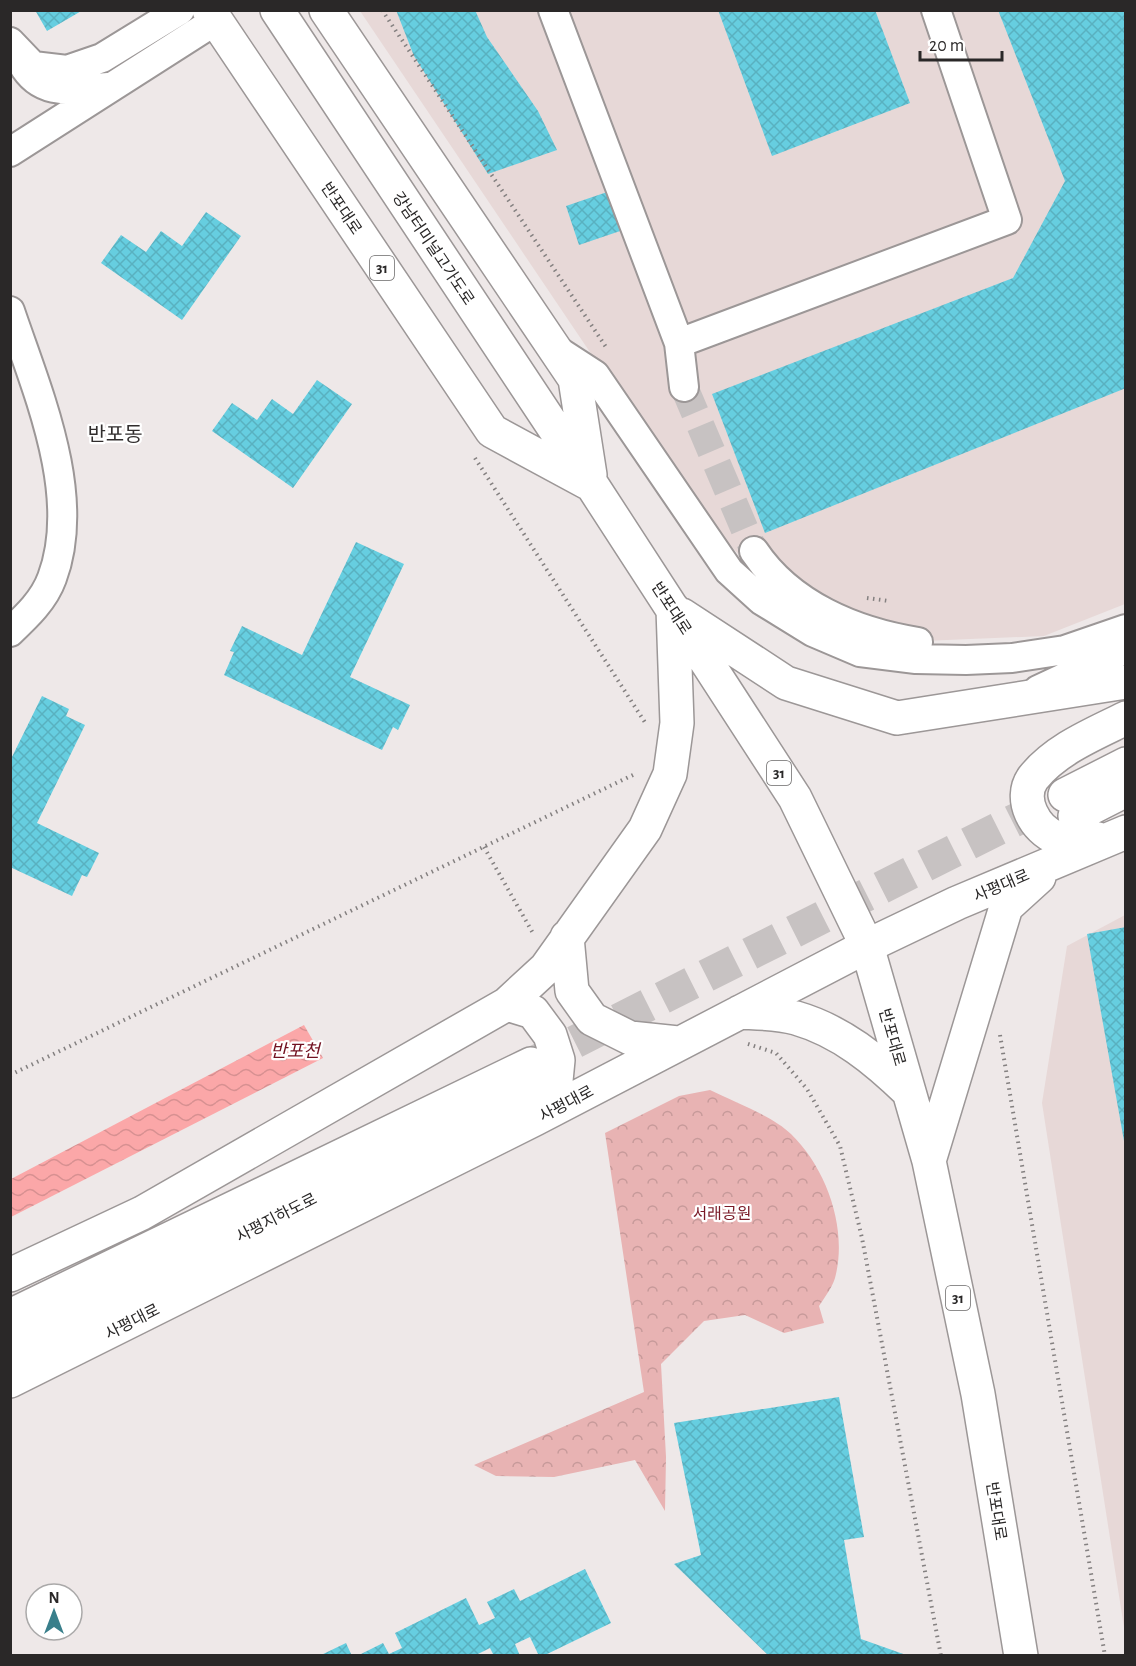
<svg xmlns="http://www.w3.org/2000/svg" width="1136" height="1666" viewBox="0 0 1136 1666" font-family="'Alegreya Sans','Noto Sans KR',sans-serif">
  <defs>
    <pattern id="park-crowns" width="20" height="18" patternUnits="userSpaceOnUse" patternTransform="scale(1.5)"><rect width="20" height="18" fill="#e8b3b3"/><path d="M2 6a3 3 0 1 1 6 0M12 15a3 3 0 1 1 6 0" fill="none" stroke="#c79a9a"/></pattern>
    <pattern id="water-waves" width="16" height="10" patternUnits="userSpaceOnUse" patternTransform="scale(1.5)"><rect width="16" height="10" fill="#fba7a8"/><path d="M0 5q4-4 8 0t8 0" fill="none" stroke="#d79091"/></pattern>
    <pattern id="building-cross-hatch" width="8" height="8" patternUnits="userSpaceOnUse" patternTransform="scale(1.5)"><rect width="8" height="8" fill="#66cee0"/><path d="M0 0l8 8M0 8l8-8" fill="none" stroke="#59b1c0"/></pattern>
  </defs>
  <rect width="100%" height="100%" fill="#eee8e8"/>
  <path fill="#e7d8d7" d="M360 11H1125V604L1044 636 876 643 775 593 695 508Z
    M1125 915V1634L1042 1103 1067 946Z"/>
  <path fill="url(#park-crowns)" d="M710 1090C734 1102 773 1116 791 1134 827 1169 848 1229 835 1278 832 1288 824 1298 819 1306L824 1323 784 1333 745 1315 704 1321 661 1364 666 1457 665 1511 635 1460 554 1477 496 1476 474 1465 644 1392 605 1133 679 1096Z"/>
  <path fill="url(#water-waves)" d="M304 1025 323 1058 11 1217V1179Z"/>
  <path fill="url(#building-cross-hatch)" d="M35 10H83L47 31Z
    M396 10H475L487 37 538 111 557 150 488 174 414 56Z
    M718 10H875L910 103 772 156Z
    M998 10H1126V388L765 533 712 394 1013 278 1065 181Z
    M616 189 629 228 579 245 566 206Z
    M206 212 241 236 182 320 101 263 121 235 146 252 161 231 182 246Z
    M317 380 352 404 293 488 212 431 232 403 257 420 272 399 293 414Z
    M356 542 404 564 350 677 410 705 398 730 393 727 382 750 224 675 234 652 230 651 242 626 302 655Z
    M42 696 69 709 66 716 85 725 37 823 99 853 87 877 82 875 72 896 10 867V761Z
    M1126 927V1141H1124L1087 934Z
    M839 1397 864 1537 844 1540 861 1639 909 1656H769L674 1564 701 1555 674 1423Z
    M585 1569 611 1623 543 1656H539L530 1637 515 1644 520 1656H494L490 1648 474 1656H357L383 1643 389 1654 402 1648 395 1633 466 1598 479 1625 495 1618 487 1602 514 1589 520 1601Z
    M346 1643 352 1656H319Z"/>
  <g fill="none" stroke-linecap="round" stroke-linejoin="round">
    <path stroke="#c7c2c2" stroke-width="28" stroke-dasharray="28 14" stroke-linecap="butt" d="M684 387 754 551"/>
    <path stroke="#c7c2c2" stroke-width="33" stroke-dasharray="33 16" stroke-linecap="butt" d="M531 1064 1065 795"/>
    <defs>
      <path id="minor" d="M553 10 679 343 684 387
        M10 42 33 66 67 70 102 58 180 10
        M22 63C41 98 75 89 108 87
        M10 152 215 21
        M10 311C37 391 83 495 52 578 44 600 27 616 10 632
        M679 343 1007 220 936 10
        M558 351 595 375 729 571 761 600 813 632 860 652 916 659 966 660 1012 658 1065 650 1126 629
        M754 551C790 605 855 632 918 642
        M1038 690 1126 649"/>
      <path id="major" d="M209 10 492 431 588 483
        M277 10 592 485 795 798 867 946 929 1161 978 1394 1021 1656
        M326 10 575 379 590 475
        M682 615 786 683 897 718 1126 682
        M1065 795 1126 764
        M1075 816 1126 790
        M1098 839C1084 843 1070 843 1057 838 1035 830 1018 799 1033 778 1056 749 1094 734 1126 718
        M567 937 572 991 592 1019 630 1038 678 1043
        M507 1004 533 1012 550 1035 558 1060 555 1091 543 1108
        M740 1012C758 1013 778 1013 796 1018 841 1031 876 1060 909 1092
        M929 1161 1006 907 1039 877
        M10 1275 142 1213 507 1004 546 968 645 829 670 774 677 723 673 609
        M10 1316 531 1064
        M10 1350 541 1085
        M10 1381 535 1119 867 946 957 903 1126 832"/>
    </defs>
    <use href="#minor" stroke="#9c9797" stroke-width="32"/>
    <use href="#major" stroke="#9c9797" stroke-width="36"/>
    <path stroke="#848080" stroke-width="4" stroke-dasharray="1.5 4.5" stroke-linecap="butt" d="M382 10 606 347
      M475 458 646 724
      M867 598 889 601
      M484 847 534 935
      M1000 1035 1105 1656
      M748 1044 776 1053 807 1089 840 1146 862 1238 941 1656
      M10 1075 637 773"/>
    <use href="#minor" stroke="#fff" stroke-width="28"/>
    <use href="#major" stroke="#fff" stroke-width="33"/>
  </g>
  <g text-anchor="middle" stroke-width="4.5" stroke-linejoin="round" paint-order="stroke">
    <g fill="#fff" stroke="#6a6868" stroke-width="1.5">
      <rect x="370" y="256" width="24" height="24" rx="4.5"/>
      <rect x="767" y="761" width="24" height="24" rx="4.5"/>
      <rect x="946" y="1286" width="24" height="24" rx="4.5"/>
    </g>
    <g font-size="15" font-weight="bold" fill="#2a2828">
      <text x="382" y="273">31</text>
      <text x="779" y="778">31</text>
      <text x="958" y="1303">31</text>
    </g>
    <g font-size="16" fill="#2a2828" stroke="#fff">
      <text transform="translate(342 208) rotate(56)" y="6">반포대로</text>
      <text transform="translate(434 248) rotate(56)" y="6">강남터미널고가도로</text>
      <text transform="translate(672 608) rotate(57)" y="6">반포대로</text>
      <text transform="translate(1001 885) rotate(-23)" y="6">사평대로</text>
      <text transform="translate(893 1037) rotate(74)" y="6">반포대로</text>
      <text transform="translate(566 1103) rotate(-28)" y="6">사평대로</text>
      <text transform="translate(276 1217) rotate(-27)" y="6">사평지하도로</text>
      <text transform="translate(132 1321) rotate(-27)" y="6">사평대로</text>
      <text transform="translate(997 1511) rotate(81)" y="6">반포대로</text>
    </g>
    <g font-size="16" fill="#7a1a27" stroke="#fff">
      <text x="722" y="1219">서래공원</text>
    </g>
    <g font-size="18" font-style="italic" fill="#721121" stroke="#fff">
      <text x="295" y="1057">반포천</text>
    </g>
    <g font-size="20" fill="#312d2d" stroke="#fff">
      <text x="115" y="441">반포동</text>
    </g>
  </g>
  <rect width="1136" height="1666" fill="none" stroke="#2a2828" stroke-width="24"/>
  <g transform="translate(54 1612)"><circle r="28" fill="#ffffff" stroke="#aaa9a9" stroke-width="1.5"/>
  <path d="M0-4.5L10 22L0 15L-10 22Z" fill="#397f8b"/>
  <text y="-9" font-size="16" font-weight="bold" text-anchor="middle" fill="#2a2828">N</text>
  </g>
  <path d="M920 51v9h82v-9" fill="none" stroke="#2a2828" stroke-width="3"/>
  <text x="929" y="51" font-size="18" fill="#2a2828" stroke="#ffffff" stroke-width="4.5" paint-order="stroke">20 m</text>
</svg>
